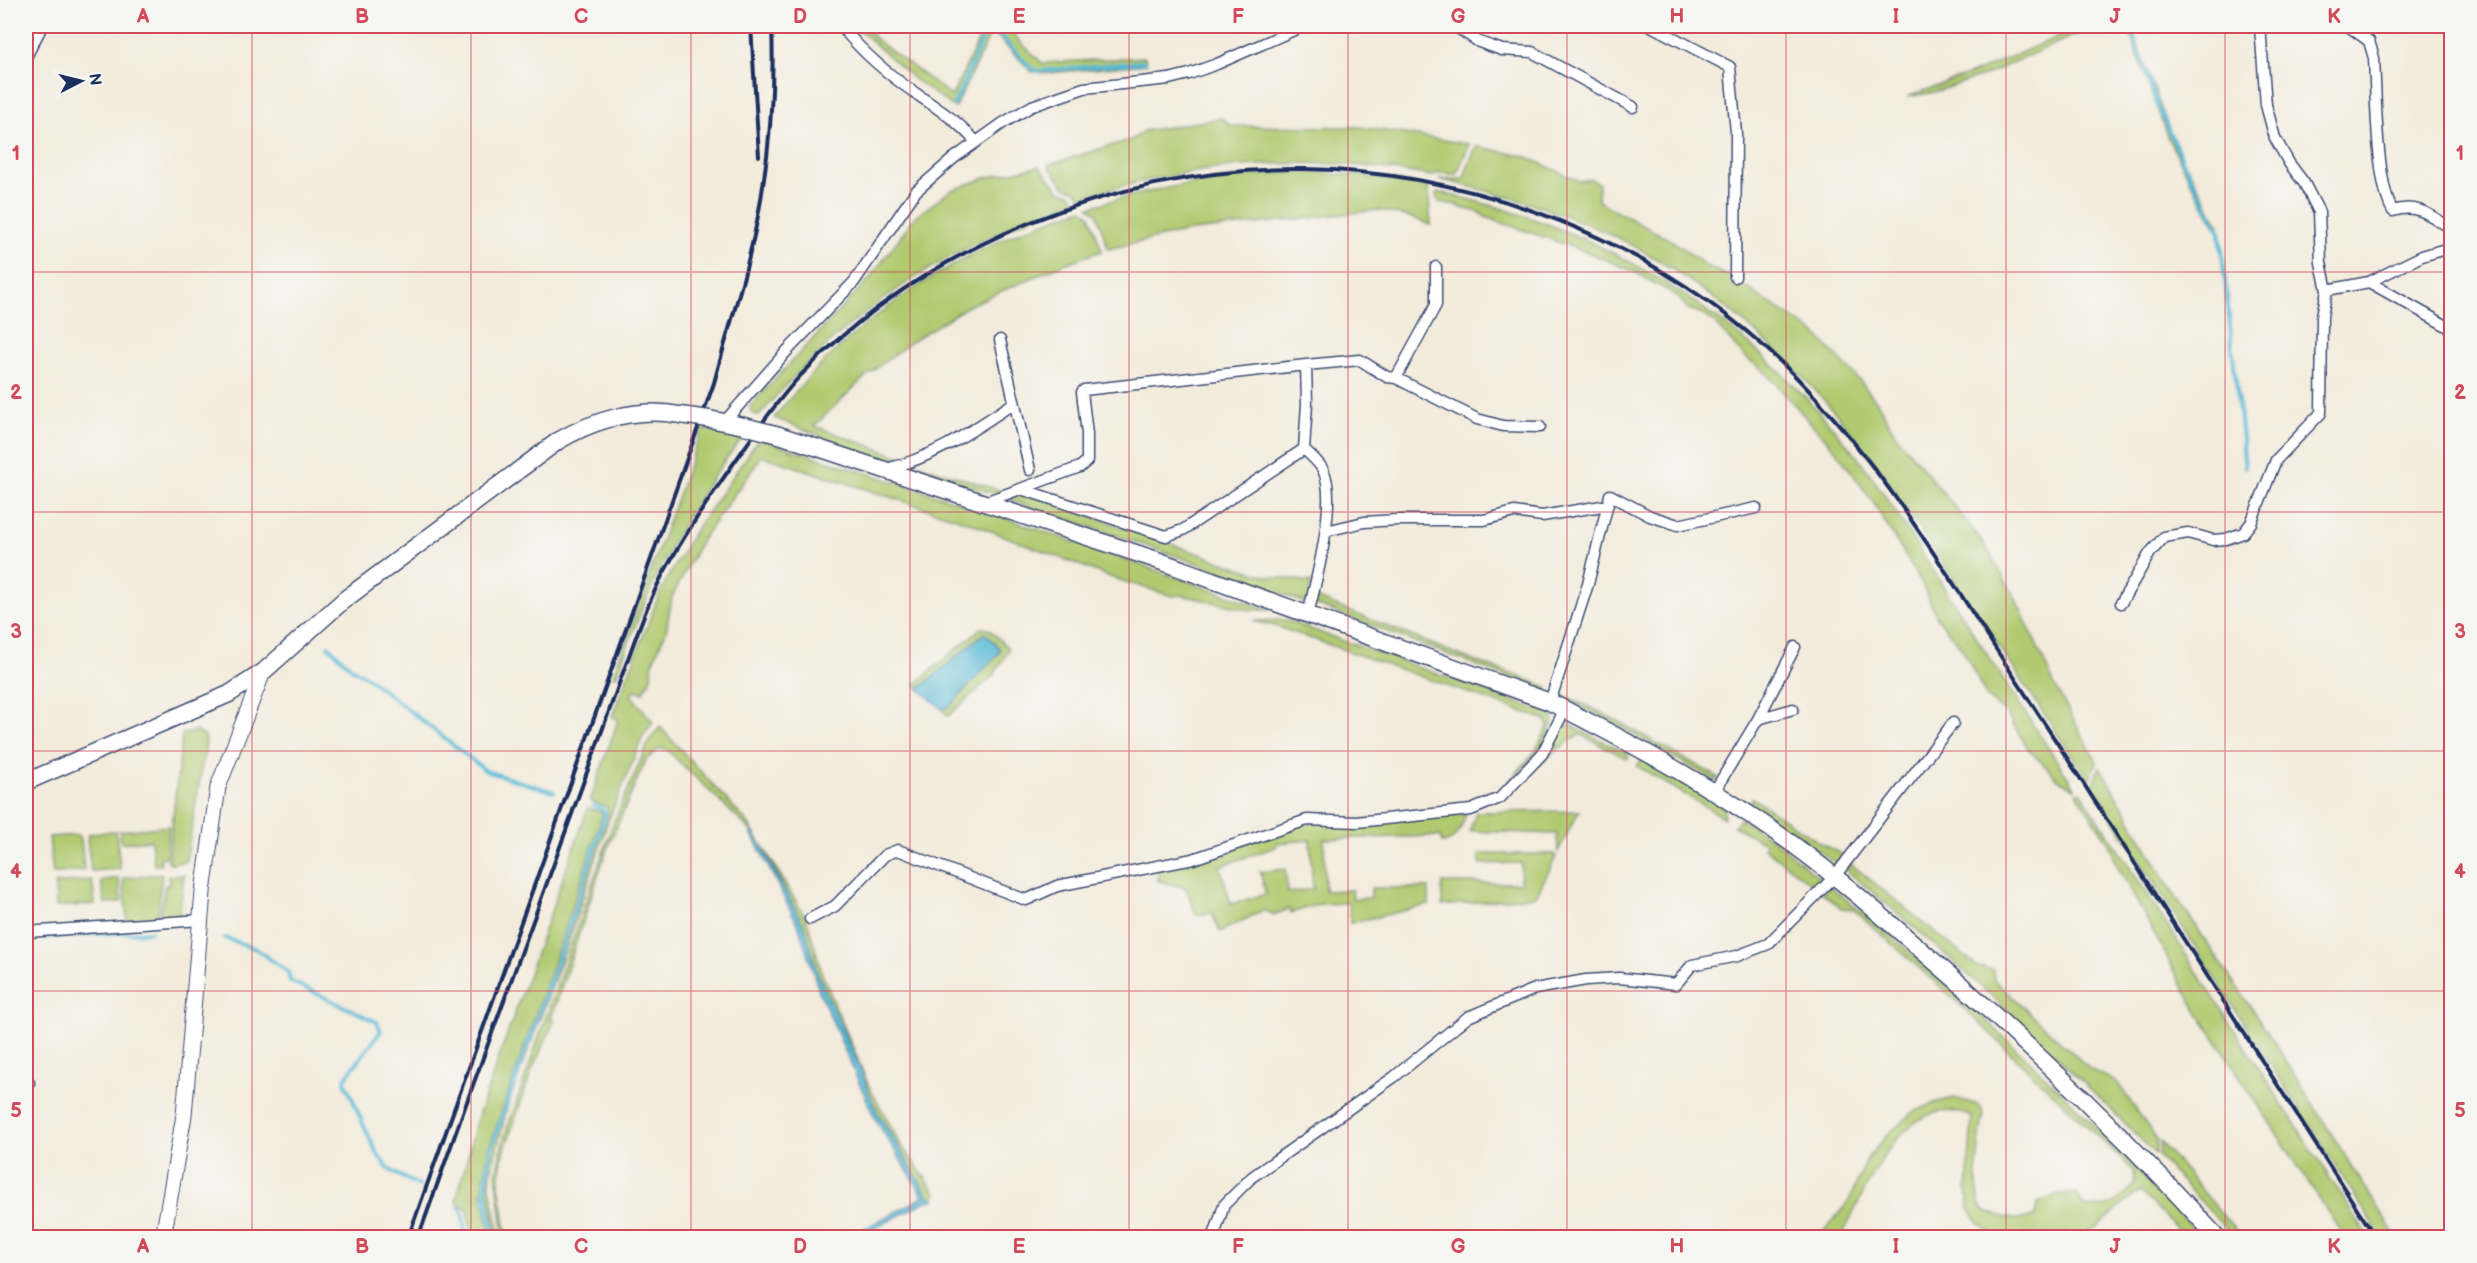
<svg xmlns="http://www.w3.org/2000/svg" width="2477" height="1263" viewBox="0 0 2477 1263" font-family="'Balsamiq Sans',sans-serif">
  <rect width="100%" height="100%" fill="#f6f6f2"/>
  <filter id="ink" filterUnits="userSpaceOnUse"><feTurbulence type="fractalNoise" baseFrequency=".0167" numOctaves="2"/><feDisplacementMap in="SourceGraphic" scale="12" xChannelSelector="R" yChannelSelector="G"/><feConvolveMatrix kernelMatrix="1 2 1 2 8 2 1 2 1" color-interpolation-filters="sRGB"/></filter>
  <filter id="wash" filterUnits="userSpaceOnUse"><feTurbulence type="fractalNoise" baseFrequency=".008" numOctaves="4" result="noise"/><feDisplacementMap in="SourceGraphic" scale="24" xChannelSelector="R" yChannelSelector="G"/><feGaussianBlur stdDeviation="1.35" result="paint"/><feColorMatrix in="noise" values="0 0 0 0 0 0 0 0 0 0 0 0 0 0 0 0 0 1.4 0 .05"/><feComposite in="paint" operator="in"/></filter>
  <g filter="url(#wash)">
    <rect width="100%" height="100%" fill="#f3ebdb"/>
    <path fill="#b1ca6f" stroke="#667c66" stroke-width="1.5" fill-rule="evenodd" d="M855 26H863L878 41 952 96 985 26H1004L1042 63 1145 57 1147 64 1049 73 1032 72 992 31 955 108 915 80Z
      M2082 26H2095L1983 76 1931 93 1907 97 1981 70Z
      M2127 26H2131L2169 129 2183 159 2219 224 2215 226 2168 139Z
      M1222 118 1231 126 1360 127 1469 144 1457 174 1437 173 1433 176C1400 171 1367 165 1333 164 1247 160 1164 173 1081 197L1077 191 1065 187 1048 165 1133 139 1143 131Z
      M1476 146 1527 157 1579 181 1591 179 1599 184 1598 201 1674 242 1708 267 1732 278 1816 334 1860 381 1877 402 1896 435 1983 542 2015 597 2057 690 2097 762 2089 780C2043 713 1998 645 1953 578 1925 536 1897 493 1867 453 1813 379 1736 308 1658 260 1591 219 1515 197 1439 179H1463Z
      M1039 166 1060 191 1072 194 1076 201C946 248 848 309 759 416L751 412 750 406 870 278 914 218 950 191 985 178Z
      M1309 172 1365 176 1428 186 1431 225 1410 217 1379 210 1184 232 1108 249 1097 213 1089 207C1161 186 1233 174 1309 172Z
      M1438 192C1607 228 1742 314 1850 448 1879 483 1902 523 1927 561 1976 637 2025 714 2076 789L2059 780 2029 750 2006 713 1987 698 1963 650 1937 617 1921 582 1873 502 1837 452 1764 371 1744 356 1712 320 1698 312 1688 309 1677 296 1635 272 1587 252 1485 217 1479 212 1461 208 1457 205 1439 202 1436 197Z
      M1082 209 1090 215 1102 251 1061 265 968 306 909 343 865 377 814 426 898 456H920L888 462 774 418C851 319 962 246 1082 209Z
      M702 429 744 436C710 477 681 524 658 573 642 606 630 641 616 676L613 675Z
      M759 439 965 504 1270 610H1250L1181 595 1172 596 1110 577 968 522 762 456 701 541 672 597 666 631 653 661 651 678 643 693 636 690 631 695 653 722 643 736 609 819 567 946 508 1105 491 1171 490 1186 500 1237 497 1238 488 1192 491 1152 565 944 608 813 607 807 590 801 618 720 612 716 661 590 694 532Z
      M920 465 1000 490 996 494 908 468Z
      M1022 492 1243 569 1267 576 1311 582 1308 604 1203 565 1008 499Z
      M1316 598 1472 660 1548 687 1547 692 1314 604Z
      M1285 620 1553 715C1555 743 1516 775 1498 794L1534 753 1548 727 1546 720 1275 626 1253 621Z
      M981 628 989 629 1009 649 994 675 948 716 942 709 950 706 999 653 1000 649 986 634 982 635 919 689 915 684Z
      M1557 692 1610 717 1718 777 1716 781 1608 720 1556 695Z
      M1570 725 1629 754 1628 759 1579 734 1548 757 1519 784 1543 757 1564 726Z
      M660 727 747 822 768 854 807 920 823 976 870 1088 901 1145 937 1194 934 1197H929L876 1110 859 1066 818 975 805 928 767 855 753 833 666 749H659L646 760 607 849 551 1019 554 1022 532 1070 502 1158 499 1184 507 1237 504 1238 496 1174 504 1138 614 821 650 739Z
      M196 731 205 736 206 743 186 862 171 864V861L168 862 182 734Z
      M1641 760 1724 806V818L1637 766Z
      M2100 767 2170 888 2272 1039 2396 1237H2381L2092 786Z
      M2081 792 2368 1237H2344L2192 1003 2117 865 2108 841 2076 793Z
      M1752 798 1822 844 1843 855 1837 864 1749 803Z
      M588 808 603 813 561 941 488 1151 482 1195 491 1237H471L468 1209 456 1202 477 1119Z
      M1579 811 1558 852 1557 834 1470 831 1476 812Z
      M1466 814C1461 828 1458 841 1442 843L1440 836 1324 839 1325 891 1352 890 1353 899 1371 898V888H1429V905L1350 923 1349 903 1320 904 1291 913 1289 909 1274 915 1264 910 1220 932 1212 913 1196 915 1186 888 1158 881V870L1307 823ZM1310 840 1313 889 1288 893 1285 869 1260 872 1266 894 1231 904 1220 866 1276 847 1277 843Z
      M1741 819 1774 840 1825 882 1818 889 1764 848 1765 843 1734 826Z
      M169 826 166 857 160 858 161 865H154L151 840 121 843 120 831Z
      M116 831 120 869 91 871 87 839 89 834Z
      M78 835 79 839H81L84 870 53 874 49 837Z
      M1479 854H1554L1556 857 1536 896 1442 906V883H1520L1521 863 1480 864Z
      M1851 864 1978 967 1993 970 1994 980 2089 1068 2117 1082 2157 1140 2155 1154C2057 1053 1954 959 1846 870Z
      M162 874 157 919 127 921 123 878Z
      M184 875 179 918 159 920 165 885 169 884 168 876Z
      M119 878 121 902 105 903 101 882 103 880Z
      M92 880 95 904 56 907 55 884Z
      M1830 886C1964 992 2086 1113 2202 1237H2185L2140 1191 2097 1227 2085 1232 2012 1237 1992 1234 1979 1224 1969 1209 1967 1191 1972 1117C1901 1086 1866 1193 1841 1237L1818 1238 1849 1201 1867 1159 1886 1136 1914 1112 1937 1102 1954 1098 1979 1105 1984 1114C1980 1131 1970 1198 1985 1211 1987 1213 1991 1213 1994 1214 2013 1220 2014 1220 2034 1217L2038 1203 2059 1194 2077 1193 2084 1207C2111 1209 2118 1202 2135 1183L2134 1171 1954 999 1853 909 1841 908 1822 893Z
      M2160 1142 2242 1237H2234L2158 1156Z"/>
    <path fill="#57bad6" stroke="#39749a" stroke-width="1.5" d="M986 634 1000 649 999 653 950 706 942 709 919 689 982 635Z
      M753 832 805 928 818 975 859 1066 874 1106 877 1107 876 1111 929 1197H934V1200L927 1201 858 1237H848L922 1198V1194L875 1119 819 991 799 927 751 833Z"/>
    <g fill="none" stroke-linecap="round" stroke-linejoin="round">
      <path stroke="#57bad6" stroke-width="4" d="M991 26 1030 67 1037 71 1145 62
        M2130 26 2158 107 2182 160 2220 232 2245 467
        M954 105 988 26
        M328 646 355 671 363 674 486 771 554 792
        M225 938 256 949 288 972 290 981 377 1022 381 1031 346 1077 345 1082C355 1103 372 1151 387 1167 396 1176 409 1180 420 1186
        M26 939 92 934 152 932
        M459 1207 462 1210 466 1238
        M494 1238 485 1193 490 1151 564 942 604 819 605 813 602 809 594 806"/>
    </g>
  </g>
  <g filter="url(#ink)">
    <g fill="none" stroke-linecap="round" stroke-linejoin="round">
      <defs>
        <path id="minor" d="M841 26C862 52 890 76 918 95 940 110 958 121 976 142
          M1455 26 1479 42 1502 50 1532 52 1633 107
          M1651 26 1730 67 1736 133 1735 277
          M2260 26 2266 105 2275 138 2289 163 2304 183 2319 212 2321 263 2327 290 2369 282 2422 256 2452 247
          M2348 26 2369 41 2374 58C2376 93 2376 185 2393 211 2418 203 2431 216 2452 229
          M26 57 42 26
          M2369 282 2452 329
          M1000 340 1030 470
          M1396 378 1477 419 1503 426 1540 427
          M725 421 786 352 854 282 916 191 954 158 1003 123 1032 106 1084 88 1169 79 1189 74 1217 64 1303 26
          M886 469C934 458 973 430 1014 403
          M1021 489 1166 536 1183 530 1304 449
          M985 502 1080 467 1087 461V434L1082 392 1084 390 1306 365
          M1326 531 1364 522 1397 520H1484L1514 512 1542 516 1608 505
          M2121 603 2150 553 2164 537 2188 533 2213 540 2226 539 2243 533 2251 523 2276 460 2321 413 2322 316 2327 290
          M1308 614C1316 582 1338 498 1323 470 1319 462 1310 455 1304 449L1307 404 1306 365 1360 360 1387 377 1396 378 1436 305V267
          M1550 702 1588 584 1610 495 1650 516 1678 525 1756 508
          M1758 719 1795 647
          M1714 792 1758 719 1793 709
          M810 919 835 906 885 855 898 850 1026 900 1057 886 1193 859 1307 820 1357 822 1471 810 1500 798 1542 754 1565 709
          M26 932 201 920
          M26 1089 29 1083
          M1211 1238 1215 1233 1224 1205 1252 1177 1394 1077 1468 1017 1535 989 1586 980 1619 978 1676 984 1692 965 1737 956 1768 944 1835 876 1953 723"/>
        <path id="secondary" d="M163 1238 184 1115 203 892 218 787 263 672"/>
        <path id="primary" d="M709 419 744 426
          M779 435 1154 559 1550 702C1630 742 1709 785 1781 836 1827 868 1869 905 1912 942 2019 1034 2122 1133 2218 1238
          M26 782 229 694 263 672 344 600 558 441C594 420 637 407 680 415"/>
      </defs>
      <use href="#minor" stroke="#3b4b71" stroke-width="13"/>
      <use href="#secondary" stroke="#3b4b71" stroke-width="17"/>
      <use href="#primary" stroke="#3b4b71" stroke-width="19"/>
      <use href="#minor" stroke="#fff" stroke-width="10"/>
      <use href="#secondary" stroke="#fff" stroke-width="15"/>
      <use href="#primary" stroke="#fff" stroke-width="16"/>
      <path stroke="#1b2f5e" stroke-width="4" d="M751 26 759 156
        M408 1238 714 383C731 318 754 253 763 186 771 134 774 78 772 26
        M418 1238C463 1111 510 984 556 858 579 794 602 731 625 667 637 634 649 598 667 567 689 527 716 488 743 450 761 424 779 399 800 376 928 243 1121 167 1305 169 1479 172 1657 242 1783 364 1880 458 1948 577 2022 689 2141 871 2258 1054 2376 1238"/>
      <defs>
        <path id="primary-bridge" d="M680 415 709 419
          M744 426 779 435"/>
      </defs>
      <use href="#primary-bridge" stroke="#3b4b71" stroke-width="19" stroke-linecap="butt"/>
      <use href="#primary-bridge" stroke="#fff" stroke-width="16"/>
    </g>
  </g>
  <path fill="none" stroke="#d1495b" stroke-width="1.5" stroke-opacity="0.55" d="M252 26V1238M471 26V1238M691 26V1238M910 26V1238M1129 26V1238M1348 26V1238M1567 26V1238M1786 26V1238M2006 26V1238M2225 26V1238M26 272H2452M26 512H2452M26 751H2452M26 991H2452"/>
  <rect width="2477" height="1263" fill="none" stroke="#f6f6f2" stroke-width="66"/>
  <g transform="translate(81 81) rotate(83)" stroke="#f6f6f2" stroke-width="4.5" paint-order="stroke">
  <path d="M0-4.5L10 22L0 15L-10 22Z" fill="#1b2f5e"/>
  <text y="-9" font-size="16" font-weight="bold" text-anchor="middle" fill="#1b2f5e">N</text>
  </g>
  <rect x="33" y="33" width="2411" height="1197" fill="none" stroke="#d1495b" stroke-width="2"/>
  <g font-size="20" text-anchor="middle" font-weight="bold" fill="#d1495b">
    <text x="143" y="23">A</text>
    <text x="362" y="23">B</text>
    <text x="581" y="23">C</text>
    <text x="800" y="23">D</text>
    <text x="1019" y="23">E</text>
    <text x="1238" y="23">F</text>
    <text x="1458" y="23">G</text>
    <text x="1677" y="23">H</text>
    <text x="1896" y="23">I</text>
    <text x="2115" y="23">J</text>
    <text x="2334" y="23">K</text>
    <text x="16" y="160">1</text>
    <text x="2460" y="160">1</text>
    <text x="16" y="399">2</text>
    <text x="2460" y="399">2</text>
    <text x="16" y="638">3</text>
    <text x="2460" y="638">3</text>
    <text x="16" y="878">4</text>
    <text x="2460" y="878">4</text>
    <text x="16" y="1117">5</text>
    <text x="2460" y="1117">5</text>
    <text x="143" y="1253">A</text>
    <text x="362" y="1253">B</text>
    <text x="581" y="1253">C</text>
    <text x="800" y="1253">D</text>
    <text x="1019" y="1253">E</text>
    <text x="1238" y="1253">F</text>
    <text x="1458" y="1253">G</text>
    <text x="1677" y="1253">H</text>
    <text x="1896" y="1253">I</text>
    <text x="2115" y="1253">J</text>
    <text x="2334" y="1253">K</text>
  </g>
</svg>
